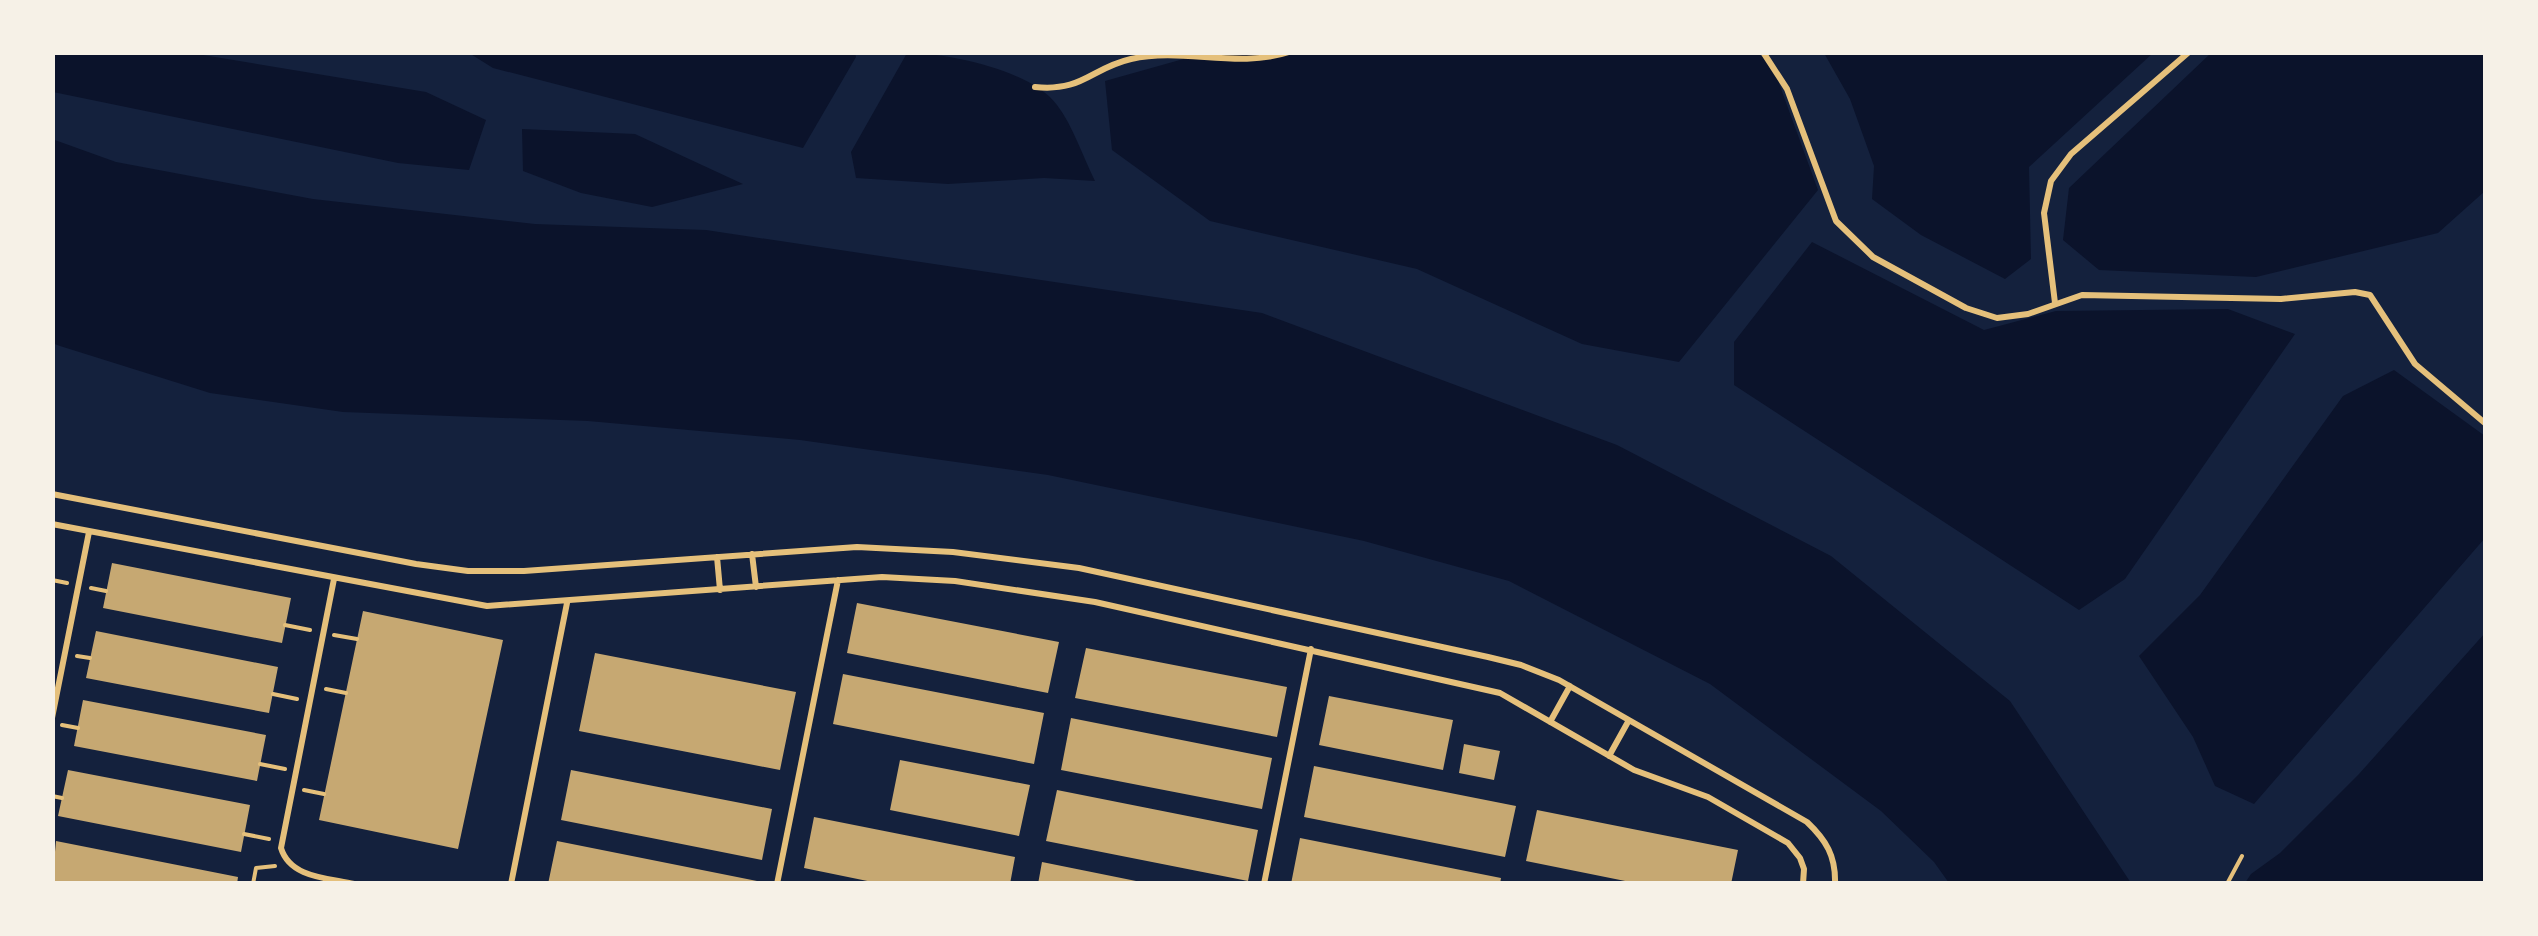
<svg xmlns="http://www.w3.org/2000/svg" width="2538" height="936" viewBox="0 0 2538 936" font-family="'PT Sans Narrow',sans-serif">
  <rect width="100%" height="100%" fill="#14213d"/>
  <path fill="#0b132b" d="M53 52 191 53 426 92 486 120 469 170 398 163 53 92Z
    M1274 52 1757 53 1772 64 1818 190 1679 362 1582 344 1417 269 1210 221 1112 150 1105 81 1187 58Z
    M855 53 856 57 803 148 493 68 469 53Z
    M907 53C948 53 1031 70 1057 105 1073 126 1083 157 1095 181L1044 178 948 184 856 178 851 152Z
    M1824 53H2153L2029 167 2031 259 2005 279 1921 235 1872 199 1874 166 1850 99Z
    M2211 53H2485V191L2438 233 2256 277 2099 270 2063 240 2069 188Z
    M522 129 635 134 743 184 652 207 581 193 523 171Z
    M52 139 116 162 313 199 535 224 706 230 1262 313 1617 445 1831 556 2010 701 2131 883H1949L1934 862 1881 811 1710 684 1509 581 1364 541 1048 475 800 440 588 421 343 412 210 393 60 346 52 343Z
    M1812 242 1984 330 2056 311 2228 309 2295 334 2125 579 2079 610 1734 385V342Z
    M2394 370 2485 436V538L2254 804 2215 786 2193 737 2139 656 2200 595 2343 396Z
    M2485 633V883H2245L2251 874 2280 853 2359 774Z"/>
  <path fill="#c6a872" d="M112 563 291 598 282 643 103 608Z
    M857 603 1059 642 1048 693 847 653Z
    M363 611 503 640 458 849 319 820Z
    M96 631 278 667 269 713 86 678Z
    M1086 648 1287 687 1277 737 1075 698Z
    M595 653 796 692 780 770 579 731Z
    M843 674 1044 713 1034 764 833 724Z
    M1329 696 1453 720 1443 770 1319 745Z
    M83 700 266 735 257 781 74 746Z
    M1071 718 1272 758 1262 809 1061 770Z
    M1464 744 1500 751 1494 780 1459 773Z
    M900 760 1030 785 1019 836 890 810Z
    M1314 766 1516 806 1505 857 1304 817Z
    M68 770 250 805 241 852 58 816Z
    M571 770 772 809 762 860 561 820Z
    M1057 790 1258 830 1248 881 1046 841Z
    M1537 810 1738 850 1731 884H1640L1526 861Z
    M814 817 1015 857 1010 884H882L804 868Z
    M1300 838 1501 878 1500 884H1291Z
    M56 841 238 877 237 884H52Z
    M557 841 762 882V884H548Z
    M1042 862 1141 882V884H1038Z"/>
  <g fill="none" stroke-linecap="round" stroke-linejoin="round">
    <path stroke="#e5c07b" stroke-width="4" d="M52 580 67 583
      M91 588 106 591
      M285 625 310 630
      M334 635 357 639
      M77 656 90 658
      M326 689 346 693
      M273 694 297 699
      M62 725 78 728
      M260 764 285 769
      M304 790 324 794
      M52 796 62 798
      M244 834 269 839
      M253 884 256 868 275 866
      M2227 884 2242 856"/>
    <path stroke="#e5c07b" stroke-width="6" d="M1763 52 1787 89 1836 221 1873 257 1966 308 1997 318 2028 314 2082 295 2281 299 2355 292 2370 295 2415 364 2486 424
      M1035 87C1083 92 1091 68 1131 59 1183 47 1237 69 1289 52
      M2055 303 2044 213 2051 181 2071 154 2189 52
      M52 494 416 564 468 571H524L857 547 953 552 1079 568 1488 657 1521 665 1559 680 1807 822C1826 840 1836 856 1835 884
      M52 524 487 606 882 577 955 581 1095 602 1500 693 1634 770 1708 797 1788 843 1800 858 1804 869 1803 884
      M752 554 756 587
      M717 557 720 590
      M334 579 281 848C290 878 328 878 354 884
      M52 718 89 532
      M1550 722 1570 686
      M1609 756 1629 720
      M511 884 567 603
      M777 884 838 580
      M1264 884 1311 649"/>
  </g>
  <rect width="2538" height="936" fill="none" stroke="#f6f1e7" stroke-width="110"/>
</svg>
